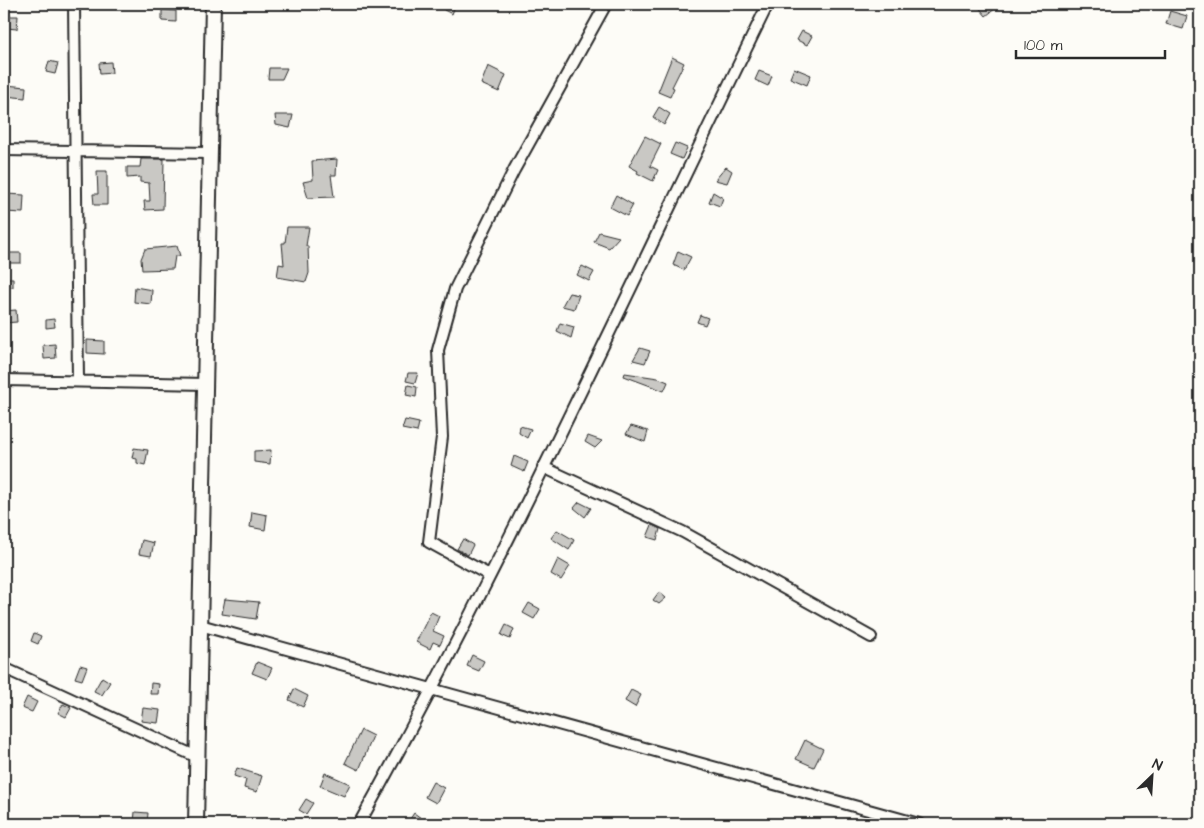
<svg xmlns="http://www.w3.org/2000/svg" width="1204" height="828" viewBox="0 0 1204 828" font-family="'Architects Daughter',sans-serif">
  <rect width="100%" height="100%" fill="#fdfcf7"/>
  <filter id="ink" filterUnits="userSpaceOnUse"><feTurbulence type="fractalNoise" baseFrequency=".02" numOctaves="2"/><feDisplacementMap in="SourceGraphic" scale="10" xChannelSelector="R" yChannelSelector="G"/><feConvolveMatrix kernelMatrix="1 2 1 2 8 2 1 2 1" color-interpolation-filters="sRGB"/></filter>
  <g filter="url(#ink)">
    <path fill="#c9c8c4" stroke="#2b2b2b" d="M445 4H456L452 14 444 10Z
      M976 4H1001L986 16Z
      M162 10 176 11V22L162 21Z
      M1170 11 1187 16 1183 29 1166 24Z
      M7 16H18L17 29 6 28Z
      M802 31 812 36 807 45 797 40Z
      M672 57 684 63 672 87 674 88 670 97 658 92Z
      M49 61 58 63 55 74 46 72Z
      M111 62 112 73 100 74 99 63Z
      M488 66 506 75 499 92 481 84Z
      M269 68H287L282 79H268Z
      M794 68 811 75 807 85 790 78Z
      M759 71 772 76 768 86 755 80Z
      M6 85 26 87 25 98 5 96Z
      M659 107 670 114 664 125 653 117Z
      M275 115H293L290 128 276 125Z
      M645 136 661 144 650 166 658 170 653 181 637 173 638 171 629 166Z
      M675 143 687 148 682 159 670 154Z
      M141 159H164L163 209 145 210 144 201H150L149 183 140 182V177L127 178V167H140Z
      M337 159 336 175H331L334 197 308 198 303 182 313 180 312 161Z
      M726 167 732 171 727 183 715 180Z
      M97 171H107V205H94L93 194H98Z
      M713 192 723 198 720 206 709 202Z
      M6 194 24 195 23 213 5 212Z
      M616 195 633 205 627 216 610 207Z
      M287 227H309L306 246H308L309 273 306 282 277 277 279 264 284 265 282 243H285Z
      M599 232 619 237 609 248 594 242Z
      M177 246 180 256H175L173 269 142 270 141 259 145 249Z
      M678 251 691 257 684 270 673 265Z
      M9 253H21V263H9Z
      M582 266 594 272 589 281 577 275Z
      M4 278H13V287L4 288Z
      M135 287 152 290 151 304 134 302Z
      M569 293 579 295 574 309 562 306Z
      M16 310 17 322 4 323V311Z
      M700 315 708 318 705 325 697 322Z
      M54 319 55 327 46 328V320Z
      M560 323 574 327 571 338 557 331Z
      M87 340 104 341V354L87 353Z
      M55 344 56 358 44 359 43 345Z
      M640 348 650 351 645 363 633 360Z
      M408 373H418L415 383 406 381Z
      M625 373 658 378 668 382 664 391 624 376Z
      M408 385 417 387 416 397 406 395Z
      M405 420 419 423 417 432 402 429Z
      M520 426 531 429 527 438 519 433Z
      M631 426 648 431 645 442 626 434Z
      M588 436 602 441 595 448 585 442Z
      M134 448 148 450 145 465 137 463V459L132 458Z
      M271 450 270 464 254 462V451Z
      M514 456 528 462 524 472 511 466Z
      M579 502 591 508 585 517 574 508Z
      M252 512 267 515 265 530 250 527Z
      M652 525 660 529 657 540 647 537Z
      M557 530 574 540 569 550 551 538Z
      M463 539 473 545 468 555 457 549Z
      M142 540 154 543 151 556 139 554Z
      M558 559 570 566 561 580 551 574Z
      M659 592 666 598 659 604 653 600Z
      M225 599 259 602 256 619 222 614Z
      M529 603 540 609 534 619 523 613Z
      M431 612 439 616 433 631 444 636 440 645 433 642 430 649 416 642Z
      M506 625 514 629 510 639 501 635Z
      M34 633 41 636 38 644 31 641Z
      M472 655 484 661 479 671 467 666Z
      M257 662 272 668 267 679 252 673Z
      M80 665 87 667 82 680 75 678Z
      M102 677 110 682 102 695 94 691Z
      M151 683 159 684 158 694H150Z
      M294 689 308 696 303 707 289 700Z
      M631 690 641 695 635 707 625 701Z
      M27 697 37 702 32 712 22 708Z
      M63 704 71 708 66 717 58 713Z
      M143 708 160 710 158 723 141 721Z
      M361 730 373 736 359 770 345 763Z
      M805 740 823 749 814 767 796 759Z
      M237 768 262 776 257 792 244 788 246 780 234 776Z
      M325 773 350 784 344 796 320 786Z
      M433 782 444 788 436 803 425 797Z
      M306 799 313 803 306 814 299 810Z
      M135 812 148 813 147 823 134 822Z
      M414 813 421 818 416 824 408 822Z"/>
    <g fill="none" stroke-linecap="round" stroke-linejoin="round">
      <defs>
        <path id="minor" d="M74 4 78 380
          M4 150 211 153
          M4 380 206 384
          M543 467 683 532 871 637
          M489 575 429 542 442 437 438 350 455 289 514 170 606 4
          M200 625 919 824
          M4 668 197 757
          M359 824C507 557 634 278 768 4"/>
        <path id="secondary" d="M196 824 213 4"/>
      </defs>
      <use href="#minor" stroke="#2b2b2b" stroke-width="14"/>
      <use href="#secondary" stroke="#2b2b2b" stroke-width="18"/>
      <use href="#minor" stroke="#fdfcf7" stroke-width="10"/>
      <use href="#secondary" stroke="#fdfcf7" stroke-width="14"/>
    </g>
  </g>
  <rect width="1204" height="828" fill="none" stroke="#fdfcf7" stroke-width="20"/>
  <rect x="10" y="10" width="1184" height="808" fill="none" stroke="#2b2b2b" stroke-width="2" filter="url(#ink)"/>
  <g transform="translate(1152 776) rotate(25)" stroke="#fdfcf7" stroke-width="4" paint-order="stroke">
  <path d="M0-4L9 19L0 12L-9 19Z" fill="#2b2b2b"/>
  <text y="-8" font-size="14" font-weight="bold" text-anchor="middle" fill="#2b2b2b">N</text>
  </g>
  <path d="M1016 50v8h149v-8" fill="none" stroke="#2b2b2b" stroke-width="2.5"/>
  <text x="1024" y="50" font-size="15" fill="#2b2b2b" stroke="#fdfcf7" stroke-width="4" paint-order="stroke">100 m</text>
</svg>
